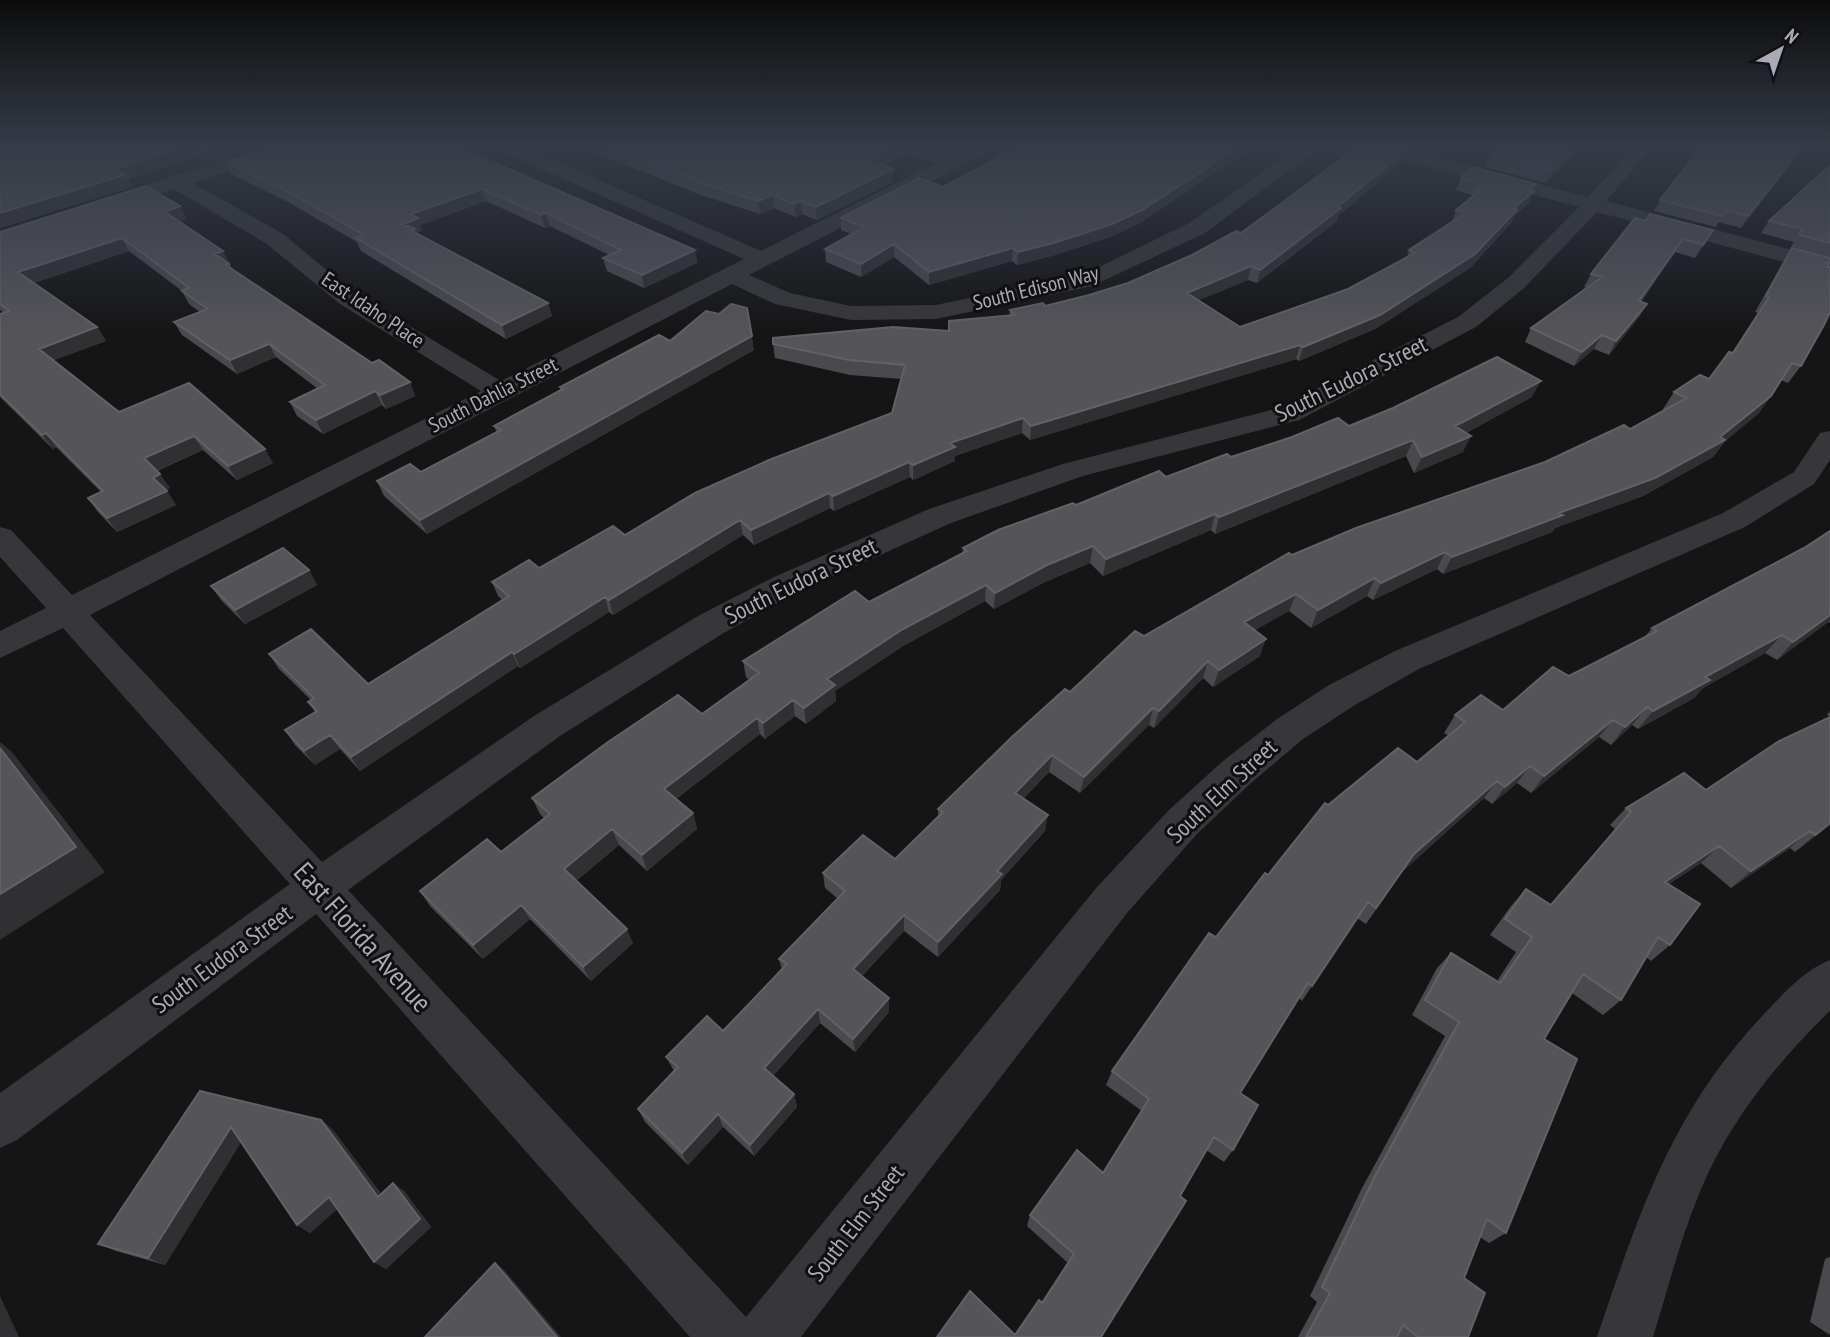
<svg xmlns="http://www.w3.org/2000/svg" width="1830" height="1337" viewBox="0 0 1830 1337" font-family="'PT Sans Narrow',sans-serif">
  <rect width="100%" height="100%" fill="#151516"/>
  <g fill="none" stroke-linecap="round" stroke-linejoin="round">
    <path fill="#37363b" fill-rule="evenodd" d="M269 146H297L295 150 193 183 283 234 356 294 501 381 744 259 499 150 497 146H521L761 251 936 163 896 150 894 146H921L952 155 971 146H994L992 150 749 275 790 293 851 306 936 305 1085 274 1189 223 1300 146H1321L1205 233 1092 286 936 319 851 320 775 304 732 284 90 615 322 862 534 716 698 616 772 578 929 509 1063 464 1279 408 1458 317 1508 278 1579 207 1367 150 1365 146H1395L1588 197 1634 146H1653L1606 201 1830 260V274L1597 212 1524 288 1476 327 1299 420 1083 476 951 523 794 594 722 634 560 736 348 890 746 1317 1097 887 1169 810 1223 761 1277 719 1329 685 1395 651 1723 513 1794 472 1820 433 1830 431V460L1814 484 1745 527 1419 669 1355 705 1303 739 1251 783 1197 834 1127 913 801 1337H690L316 914 17 1140 0 1148V1093L290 884 63 628 0 658V631L46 608 0 557V527L11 530 72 595 481 391 340 304 267 244 174 189 105 210 95 204 98 200Z
      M1830 960V1011C1777 1062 1727 1124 1699 1194 1680 1240 1668 1289 1653 1337H1597C1640 1211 1671 1112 1765 1013 1784 993 1804 970 1830 960Z"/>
  </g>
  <path fill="#49494e" d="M0 146H262L210 162 198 156 128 179 132 187 0 228Z
    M456 146 695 250 697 263 644 288 607 271 603 258 609 255 550 226 545 228 486 201 420 225 422 230 416 233 548 303 552 316 506 339 361 251 357 242 288 202 231 174 225 162Z
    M578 146H904V155L883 166 893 182 817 220 802 214 796 217 774 208 760 214 701 195Z
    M1020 146H1255L1140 223 1110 237 1055 255 1017 265 1012 261 929 285 894 257 861 277 826 262 825 249 851 234 841 230V218L943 187Z
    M1404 146H1424L1419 150Z
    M1488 146H1582L1545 183 1485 167 1490 156 1499 149Z
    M1702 146H1805L1741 228 1719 222 1716 227 1654 211 1660 200Z
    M1402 162 1338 216 1337 221 1257 283 1248 280 1199 300 1240 327 1348 289 1407 257 1409 250 1452 223 1456 210 1470 199 1472 195 1456 190 1461 178 1536 184 1528 204 1514 216 1511 223 1470 268 1375 329 1299 361 1296 359 1030 440 1022 433 955 456V461L913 480 910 477 834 511 830 508 754 545 743 535 613 615 609 612 520 668 518 666 360 771 340 749 315 765 295 745 285 730 315 712 308 702 311 700 279 669 269 654 368 684 502 600 498 596 492 582 539 568 625 535 892 413 901 379 850 375 775 358 773 344 948 331 1009 316 1010 310 1045 306 1089 295 1128 283Z
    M1830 165V257L1791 247 1794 242 1761 233 1769 221Z
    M1635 218 1705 243 1695 258 1675 252 1641 302 1647 304 1639 317 1609 355 1594 349 1574 366 1525 342 1531 328 1587 288 1584 287 1591 274Z
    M187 219 179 221 230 264 232 269 372 363 410 382 415 396 386 409 382 405 323 434 297 416 290 402 318 389 276 357 237 374 182 335 174 322 200 312 189 304 182 291 129 251 34 283 97 327 106 341 54 360 119 412 273 463 237 480 203 450 157 471 170 488 166 490 176 505 117 532 98 512 88 498 101 492 56 447 53 449 0 397V314L4 313 0 310V232Z
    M1792 248 1827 267 1801 366 1788 383 1781 380 1759 413 1725 441 1713 457 1643 496 1555 528 1552 532 1443 574 1437 569 1373 600 1367 596 1311 628 1289 611 1254 630 1260 656 1213 687 1203 678 1154 728 1149 725 1080 793 1049 772 1023 799 1045 831 1001 880 1000 890 938 957 904 931 862 976 889 1012 855 1052 820 1023 773 1076 794 1094 797 1107 754 1156 723 1127 688 1165 645 1122 638 1109 674 1071 666 1057 723 1031 782 970 779 959 838 899 825 888 823 873 895 859 938 817V809L1070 692 1144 636 1292 555 1545 462 1630 429 1665 410 1663 409 1674 392 1709 379 1733 353 1759 313 1755 312 1782 264Z
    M670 341 754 350 427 534 384 496 377 481 421 472 497 433 494 426 561 391 560 387Z
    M1532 397 1466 433 1463 452 1414 473 1406 456 1215 534 1211 530 1103 576 1090 563 1045 582 994 609 985 601 903 646 835 691 836 701 806 724 795 716 765 739 760 734 676 799 693 813 697 829 647 871 619 845 576 881 633 943 591 981 530 919 483 959 430 906 420 891 501 852 544 818 540 814 532 798 702 714 749 680 746 677 743 661 869 602 962 554 963 548 1076 505 1231 457 1349 426Z
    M1830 531V623L1828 622 1777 660 1765 653 1703 688 1694 698 1638 729 1632 725 1611 745 1599 737 1531 793 1517 783 1492 804 1484 798 1403 871 1366 924 1357 918 1302 1001 1299 998 1240 1093 1233 1150 1224 1162 1206 1150 1180 1196 1015 1335 1042 1303 1068 1263 1027 1226 1030 1215 1103 1173 1142 1111 1106 1085 1112 1071 1216 937 1328 805 1417 762 1449 736 1444 733 1455 715 1503 710 1644 638 1652 628 1804 548Z
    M309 570 317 585 245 624 221 600 211 586Z
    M1830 711V825L1795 852 1790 848 1731 888 1701 863 1669 884 1670 945 1651 961 1646 957 1621 1000 1603 1015 1572 993 1544 1039 1506 1233 1489 1243 1480 1237 1464 1278 1468 1337H1298L1317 1302 1310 1296 1362 1188 1445 1036 1412 1015 1437 968 1451 953 1497 981 1516 952 1490 935 1511 906 1526 889 1550 905 1615 829 1610 825 1626 808 1706 790 1830 717 1827 715Z
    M200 1091 321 1120 333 1130 381 1194 393 1183 404 1191 431 1227 386 1269 374 1262 337 1209 310 1233 297 1225 241 1142 165 1265 116 1251 98 1244Z
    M1830 1257V1335L1810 1322 1825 1259Z"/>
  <path fill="#303033" d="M187 146H193L198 156 128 179 132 187 0 228V213L115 169Z
    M219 146H262L210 162 204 150Z
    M899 146H904V155L868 172V160Z
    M1240 146H1255L1140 223 1110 237 1055 255 1017 265 1018 252Z
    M1576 146H1582L1545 183 1551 172Z
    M1803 146H1805L1741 228 1748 216Z
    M1407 150 1402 162 1338 216 1337 221 1257 283 1260 270Z
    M893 169V182L817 220 816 207Z
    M1536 184 1528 204 1514 216 1511 223 1470 268 1375 329 1299 361 1303 347 1513 209 1529 190Z
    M482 189 486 201 420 225 422 230 416 233 403 224 411 214Z
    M773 195 774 208 760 214 758 201Z
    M801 201 802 214 796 217 794 204Z
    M180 206 187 219 172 224 165 212Z
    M546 213 550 226 545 228 541 215Z
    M122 238 129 251 27 285 18 272Z
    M1683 239 1675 252 1631 315 1639 301Z
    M894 244V257L861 277V264Z
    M1013 248 1012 261 929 285V272Z
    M695 250 697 263 644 288 642 275Z
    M223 251 230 264 221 267 215 254Z
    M1251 266 1248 280 1184 306 1187 293Z
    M548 303 552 316 506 339 502 325Z
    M1647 304 1639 317 1609 355 1616 341Z
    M97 327 106 341 49 362 39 349Z
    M1602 335 1594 349 1574 366 1582 352Z
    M752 336 754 350 427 534 420 520Z
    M269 344 276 357 237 374 230 360Z
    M1300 345 1296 359 1030 440 1031 426Z
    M1541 381 1532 397 1448 443 1455 426Z
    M410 382 415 396 386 409 380 395Z
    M375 391 382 405 323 434 316 420Z
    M1771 396 1759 413 1725 441 1713 457 1643 496 1555 528 1552 532 1443 574 1452 557 1559 513 1720 437Z
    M1023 418 1022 433 955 456V461L913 480V465L950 443Z
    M46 433 56 447 53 449 42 435Z
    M194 436 203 450 153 472 144 458Z
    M1471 436 1463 452 1414 473 1422 457Z
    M1413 440 1406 456 1215 534 1219 517Z
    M265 449 273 463 237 480 228 466Z
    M909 462 910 477 834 511 833 496Z
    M160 474 170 488 163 492 153 478Z
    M167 491 176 505 117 532 107 518Z
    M829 493 830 508 754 545 751 530Z
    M1215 514 1211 530 1103 576 1106 559Z
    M740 520 743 535 613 615 609 600Z
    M1093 546 1090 563 1045 582 994 609 995 593 1047 565Z
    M1445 552 1437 569 1373 600 1381 583Z
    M309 570 317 585 245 624 235 610Z
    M1375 578 1367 596 1311 628 1318 610Z
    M986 585 985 601 903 646 835 691 836 701 806 724 804 708 827 679 903 629Z
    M1296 594 1289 611 1238 640 1244 622Z
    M605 597 609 612 520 668 514 654Z
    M1830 615V620L1828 622 1777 660 1793 642Z
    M1782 635 1765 653 1703 688 1694 698 1638 729 1653 711 1705 677Z
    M1266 639 1260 656 1213 687 1219 670Z
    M512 652 518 666 360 771 351 757Z
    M1208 661 1203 678 1154 728 1159 711Z
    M793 700 795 716 765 739 763 723Z
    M1647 707 1632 725 1611 745 1625 727Z
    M1153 708 1149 725 1080 793 1084 777Z
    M757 718 760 734 669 804 664 789Z
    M1613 720 1599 737 1531 793 1544 776Z
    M330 735 340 749 315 765 304 751Z
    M0 742 12 752 105 872 0 940Z
    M1052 755 1049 772 1013 809 1015 793Z
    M1530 766 1517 783 1492 804 1505 787Z
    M1497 781 1484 798 1403 871 1366 924 1414 854Z
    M693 813 697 829 647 871 642 855Z
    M1048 815 1045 831 1001 880 1000 890 938 957V942L997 871Z
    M1830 823V825L1795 852 1815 835Z
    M612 829 619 845 572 884 564 869Z
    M1810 831 1790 848 1731 888 1751 871Z
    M1719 846 1701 863 1647 898 1665 882Z
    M521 905 530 919 483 959 473 945Z
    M904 915V931L855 983 853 969Z
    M627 929 633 943 591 981 583 967Z
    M889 998V1012L855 1052 853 1039Z
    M818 1009 820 1023 768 1081 764 1068Z
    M794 1094 797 1107 754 1156 750 1145Z
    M718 1114 723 1127 688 1165 682 1153Z
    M321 1120 333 1130 390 1205 378 1197Z
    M231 1127 245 1136 165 1265 148 1258Z
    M393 1183 404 1191 431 1227 386 1269 374 1262Z
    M329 1197 341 1206 310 1233 297 1225Z
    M495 1263 505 1271 561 1337H557Z
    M0 1296 19 1337H0Z"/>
  <path fill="#545459" stroke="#616167" stroke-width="2" d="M0 146H187L115 169 125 175 0 213Z
    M195 146H219L204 150Z
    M275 146H456L695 250 642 275 603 258 621 250 546 213 541 215 482 189 411 214 418 218 403 224 415 229 412 231 548 303 502 325 356 238 364 235 283 189 225 162Z
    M605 146H899L868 160 893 169 816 207 801 201 794 204 773 195 758 201 699 182Z
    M1020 146H1240L1142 210 1112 224 1057 242 1018 252 1013 248 929 272 894 244 861 264 825 249 864 227 841 218 919 178 943 187Z
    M1359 146H1393L1407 150 1337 207 1341 208 1260 270 1251 266 1187 293 1240 327 1348 289 1415 253 1409 250 1466 213 1456 210 1479 191 1474 190 1482 183 1461 178 1474 167 1536 184 1529 190 1534 191 1513 209 1517 210 1475 254 1380 315 1303 347 1300 345 1031 426 1023 418 950 443 955 447 913 465 909 462 833 496 829 493 751 530 740 520 609 600 605 597 514 654 512 652 351 757 330 735 304 751 285 730 317 711 308 702 314 698 269 654 311 629 368 684 509 596 492 582 529 560 539 568 613 526 625 535 695 493 769 460 892 413 905 365 849 360 773 344V338L893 327 949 331V321L1015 315 1010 310 1043 303 1045 306 1089 295 1128 283 1192 255 1236 231 1241 233Z
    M1503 146H1576L1551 172 1490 156Z
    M1702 146H1803L1748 216 1726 211 1722 216 1660 200Z
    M1830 165V243L1799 235 1802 229 1769 221Z
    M146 186 180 206 165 212 223 251 215 254 229 264 226 265 372 363 379 360 410 382 380 395 375 391 316 420 290 402 325 385 269 344 230 360 174 322 208 309 182 291 189 288 122 238 18 272 97 327 39 349 119 412 189 383 265 449 228 466 194 436 144 458 160 474 153 478 167 491 107 518 88 498 103 491 46 433 42 435 0 394V314L9 311 0 304V232Z
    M1650 214 1713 230 1703 245 1683 239 1639 301 1647 304 1616 341 1602 335 1582 352 1531 328 1602 277 1591 274 1635 218 1645 221Z
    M1792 248 1830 258V261L1827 267H1830V312L1825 323 1801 366 1792 363 1771 396 1720 437 1725 440 1655 478 1559 513 1563 515 1452 557 1445 552 1381 583 1375 578 1318 610 1296 594 1244 622 1266 639 1219 670 1208 661 1159 711 1153 708 1084 777 1052 755 1015 793 1048 815 997 871 1002 874 938 942 904 915 853 969 889 998 853 1039 818 1009 764 1068 794 1094 750 1145 718 1114 682 1153 638 1109 678 1067 666 1057 707 1016 723 1031 787 964 779 959 845 891 823 873 863 835 895 859 943 812 938 809 1013 736 1065 689 1070 692 1135 631 1144 636 1289 553 1292 555 1356 528 1545 462 1624 425 1630 429 1686 398 1674 392 1700 375 1709 379 1729 352 1733 353 1769 297 1766 296Z
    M731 304 747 308 752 336 420 520 377 481 410 464 421 472 501 430 494 426 563 389 560 387 659 335 670 341 706 311 719 314Z
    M1497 357 1541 381 1455 426 1471 436 1422 457 1413 440 1219 517 1215 514 1106 559 1093 546 1047 565 995 593 986 585 903 629 827 679 835 685 804 708 793 700 763 723 757 718 664 789 693 813 642 855 612 829 564 869 627 929 583 967 521 905 473 945 420 891 487 839 501 852 550 814 532 798 608 742 678 695 702 714 759 673 743 661 855 591 869 602 967 551 963 548 998 530 1073 503 1076 505 1159 471 1166 477 1227 454 1231 457 1292 437 1338 418 1349 426 1393 408Z
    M1830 531V615L1793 642 1782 635 1705 677 1710 680 1653 711 1647 707 1625 727 1613 720 1544 776 1530 766 1505 787 1497 781 1414 854 1376 908 1368 902 1312 986 1308 983 1240 1093 1258 1105 1233 1150 1214 1137 1180 1196 1186 1201 1101 1337H937L970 1291 1015 1335 1039 1300 1042 1303 1074 1254 1030 1215 1077 1150 1103 1173 1149 1099 1112 1071 1209 933 1216 937 1265 873 1268 875 1325 803 1328 805 1398 748 1417 762 1465 722 1455 715 1481 695 1503 710 1553 667 1569 676 1657 631 1652 628 1804 548Z
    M283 548 309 570 235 610 211 586Z
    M1830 717V823L1815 835 1810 831 1751 871 1719 846 1665 882 1700 904 1670 945 1658 937 1621 1000 1583 974 1544 1039 1577 1059 1506 1233 1487 1219 1464 1278 1485 1293 1468 1337H1418L1403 1325 1397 1337H1306L1330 1293 1322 1287 1375 1176 1459 1022 1425 1000 1451 953 1500 983 1532 937 1505 919 1526 889 1551 905 1631 812 1626 808 1684 773 1706 790 1779 741Z
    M0 748 76 847 0 894Z
    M200 1091 321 1120 378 1197 393 1183 420 1219 374 1262 329 1197 297 1225 231 1127 148 1258 98 1244Z
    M495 1263 557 1337H425Z"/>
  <linearGradient id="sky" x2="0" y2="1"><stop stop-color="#0c0c0c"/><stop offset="0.44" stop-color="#353b47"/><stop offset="1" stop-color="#353b47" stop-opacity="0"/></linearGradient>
  <rect width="1830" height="333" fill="url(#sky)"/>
  <g text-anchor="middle" stroke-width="6" stroke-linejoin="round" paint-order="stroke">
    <g font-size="21" fill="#a9aab5" stroke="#101011">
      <text transform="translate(1036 288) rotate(-14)" y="7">South Edison Way</text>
      <text transform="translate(373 310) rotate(34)" y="7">East Idaho Place</text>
      <text transform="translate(493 395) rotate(-27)" y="7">South Dahlia Street</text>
    </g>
    <g font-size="24" fill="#a9aab5" stroke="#101011">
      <text transform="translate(1351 379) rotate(-26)" y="8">South Eudora Street</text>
      <text transform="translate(801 581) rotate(-26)" y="8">South Eudora Street</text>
      <text transform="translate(1222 791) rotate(-43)" y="8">South Elm Street</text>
      <text transform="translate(222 959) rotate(-36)" y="8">South Eudora Street</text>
      <text transform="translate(856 1223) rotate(-52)" y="8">South Elm Street</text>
    </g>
    <g font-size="28" fill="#a9aab5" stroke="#101011">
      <text transform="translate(363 937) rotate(48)" y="10">East Florida Avenue</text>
    </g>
  </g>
  <g transform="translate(1781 49) rotate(40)" stroke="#101011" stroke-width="5" paint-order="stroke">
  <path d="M0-5L12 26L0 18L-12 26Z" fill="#a9aab5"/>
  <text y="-10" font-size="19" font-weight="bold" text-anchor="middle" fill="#a9aab5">N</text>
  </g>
</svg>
